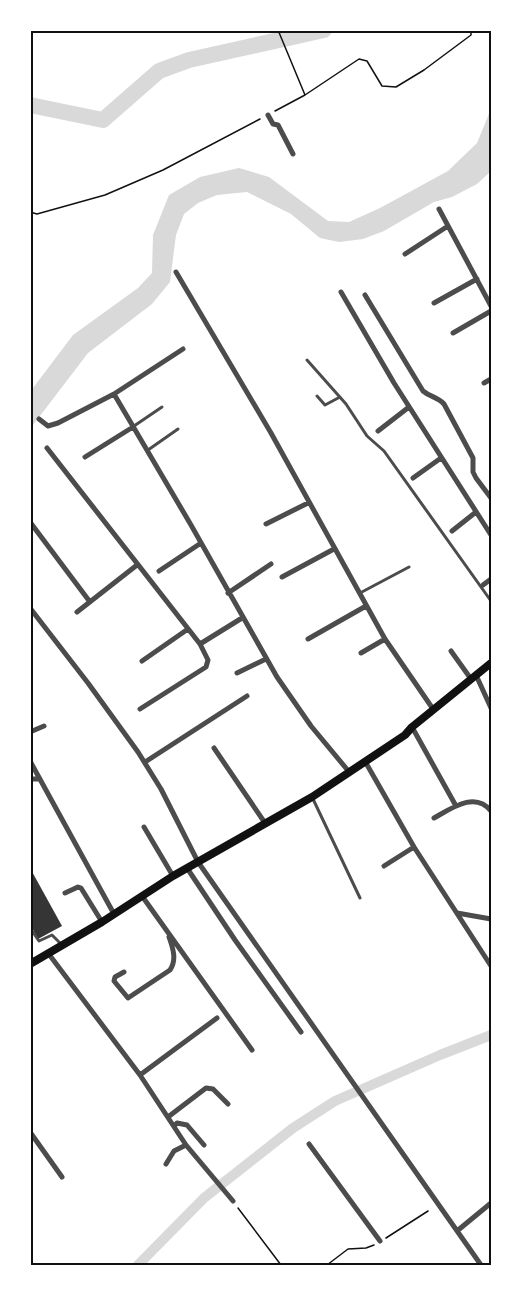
<svg xmlns="http://www.w3.org/2000/svg" width="521" height="1295" viewBox="0 0 521 1295" font-family="'Roboto Condensed',sans-serif">
  <rect width="100%" height="100%" fill="#fff"/>
  <path fill="#d9d9d9" d="M491 109V171L477 184 452 197 434 202 384 231 363 239 339 242 320 238 291 214 247 192 217 195 198 203 184 214 176 235 170 282 152 304 88 353 30 429V392L73 335 138 288 152 273 153 235 169 195 200 177 239 168 269 177 328 221 349 222 380 208 448 171 477 143Z"/>
  <g fill="none" stroke-linecap="round" stroke-linejoin="round">
    <path stroke="#d9d9d9" stroke-width="10" d="M138 1265 204 1198 293 1128 335 1101 440 1055 491 1035"/>
    <path stroke="#d9d9d9" stroke-width="16" d="M30 105 103 120 159 71 189 60 324 30"/>
  </g>
  <path fill="#353535" d="M30 868 62 926 38 939 30 924Z"/>
  <g fill="none" stroke-linecap="round" stroke-linejoin="round">
    <path stroke="#111" stroke-width="1.5" d="M278 30 305 95
      M275 111 305 95 359 59 367 61 382 86 396 87 424 70 471 35V30
      M30 212 37 214 105 195 163 170 260 119
      M30 300 32 301
      M238 1208 281 1265
      M386 1238 428 1211
      M327 1265 348 1249 366 1248 374 1245"/>
    <path stroke="#4c4c4c" stroke-width="3" d="M307 360 346 404 367 436 384 451 491 601
      M317 396 325 405 340 397
      M134 426 162 407
      M148 450 178 429
      M360 593 409 567
      M313 799 360 898
      M30 928 39 941 52 935 61 944"/>
    <path stroke="#4c4c4c" stroke-width="5" d="M268 115 273 124 278 125 293 154
      M439 209 491 306
      M405 254 448 226
      M176 272 271 433 385 639 433 709
      M341 292 394 383 491 535
      M365 295 423 391C430 397 438 397 444 404L473 458V472L476 478 491 498
      M434 303 477 279
      M453 333 491 311
      M484 383 491 379
      M114 394 191 525 277 677 311 726 350 773
      M39 419 48 426 58 423 114 394 183 349
      M378 431 409 407
      M47 448 200 644 242 618
      M85 457 133 427
      M413 478 441 458
      M30 522 90 602
      M266 524 308 503
      M452 531 476 512
      M159 571 201 543
      M282 577 334 549
      M483 585 491 579
      M228 593 271 564
      M30 608 88 683 138 752 161 789 198 862 481 1265
      M77 612 137 565
      M308 639 366 606
      M451 651 471 679
      M361 653 385 639
      M142 661 188 629
      M237 673 266 659
      M476 675 491 708
      M140 709 206 667 208 660 200 644
      M412 727 456 806
      M30 732 44 726
      M214 748 265 823
      M30 761 114 914
      M145 762 247 696
      M366 763 414 847 491 966
      M30 779H40
      M434 818C452 808 475 791 491 811
      M144 827 173 876
      M384 866 414 847
      M187 868 235 940 301 1032
      M65 893 78 887 81 888 102 922
      M142 896 252 1050
      M457 913 491 919
      M48 953 140 1075 186 1145 233 1201
      M124 972 115 977 114 981 128 998 170 970C177 960 173 948 169 937
      M140 1075 217 1018
      M168 1117 206 1088 213 1089 228 1104
      M174 1126 177 1123 187 1125 204 1145
      M30 1132 62 1177
      M309 1144 380 1241
      M166 1164 174 1151 186 1145
      M457 1231 491 1203"/>
    <path stroke="#111" stroke-width="8" d="M30 964 102 922 173 876 312 797 405 735 412 727 491 663"/>
  </g>
  <rect width="521" height="1295" fill="none" stroke="#ffffff" stroke-width="63"/>
  <rect x="32" y="32" width="458" height="1232" fill="none" stroke="#111" stroke-width="2"/>
</svg>
